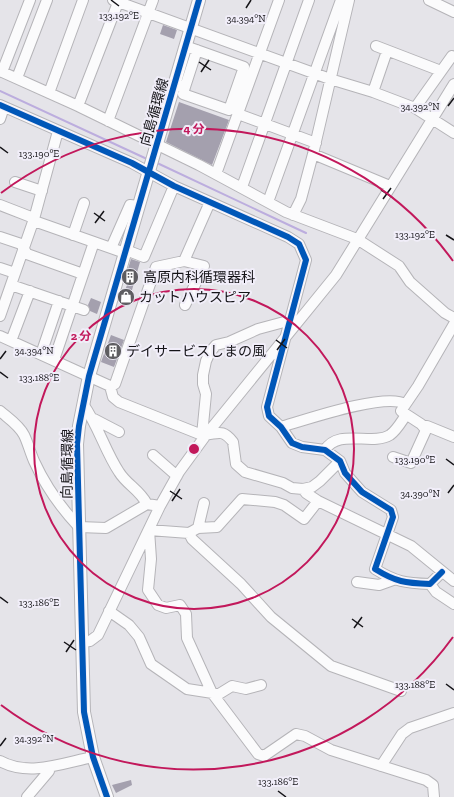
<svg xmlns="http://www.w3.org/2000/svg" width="454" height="797" viewBox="0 0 454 797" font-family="'Zilla Slab','Noto Sans JP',serif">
  <rect width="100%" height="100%" fill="#e5e4e9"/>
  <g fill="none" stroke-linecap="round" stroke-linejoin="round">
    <path stroke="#bcadde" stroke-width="2" d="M0 91 147 159
      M155 162 306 233"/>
  </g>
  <path fill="#a4a0ae" d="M163 25 177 30 174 39 160 34Z
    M179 102 229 120 212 165 166 142Z
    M131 259 140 262 128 304 120 301 128 283 124 282Z
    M91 298 101 302 97 314 90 311 88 305Z
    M111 335 124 340 114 367 101 362Z
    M131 780 132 785 116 793 112 785Z"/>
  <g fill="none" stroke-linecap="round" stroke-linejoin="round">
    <defs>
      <path id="minor" d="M113 0 330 79 373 92 415 108 454 133
        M429 0 454 12
        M376 46 441 71
        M0 71 78 106 199 165 286 212 357 239 399 266 410 282 445 313 454 318
        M2 72 30 0
        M17 78 47 0
        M174 85 185 87 183 94 229 110 244 67 185 46
        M185 87 197 50
        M373 92 387 51
        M49 93 83 0
        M0 105 132 163 174 186 288 237 299 244 306 260 267 407 269 416 281 427 292 443 302 447 325 450 340 461 345 473 353 482 362 492 391 510 393 517 375 569C396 582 405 583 430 584L442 572
        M78 106 119 0
        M415 108 452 56
        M238 114 316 143
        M0 119 4 107
        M108 121 153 0
        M313 154 390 186
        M216 174 279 0
        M15 182 42 191
        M242 187 309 0
        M268 202 341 0
        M0 205 31 217 37 222 125 253
        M293 215 301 199 313 154 349 0
        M73 235 84 203
        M0 237 21 244 27 254 83 274
        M111 248 130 205 138 206
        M126 250 144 257 174 186
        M184 261 210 202
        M0 268 15 273
        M11 285 84 310
        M0 316 34 219 58 131
        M0 336 110 386 113 397 119 402 202 435C217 435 221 427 233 442L236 464 245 472 283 483 292 488 303 489 312 487 320 481 340 461
        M11 341 30 291
        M41 354 59 301
        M54 360 94 242
        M110 386 115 384 156 267 184 261 204 266 185 305
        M83 404C98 425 105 451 119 472 127 485 139 489 147 504
        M0 411C8 418 19 425 24 435 28 443 30 452 34 461 45 485 61 508 79 527L106 528 147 504 160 506
        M94 419 119 432
        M424 426H427L454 437
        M281 427C305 420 386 392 405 404
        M202 435 206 394 203 384V375L206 361 210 352 216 345 229 342 258 329 284 322 289 323
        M325 450C338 428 372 446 390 435 397 430 401 422 406 415
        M153 455 177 476
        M393 457 411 463 426 430 421 424 401 411 418 386 454 324
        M303 489 306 493 318 501 411 546 454 581
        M318 501 304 519 284 505 275 502 242 499 217 527 198 528 189 533 149 530 151 559 148 590 158 605 166 608 180 605 186 614 187 638 212 693 258 754 264 756 296 734 305 736 331 750 426 780 433 785 434 797
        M198 528 204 503
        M189 533 192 539 241 584 271 617 331 666 401 691
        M357 582 379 585 393 580
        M430 584 436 592 454 604
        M109 611 129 625 139 637 151 664 187 689 219 694 232 686 246 689 261 685
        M82 642 90 641 98 635 160 506 179 472 206 435 336 275 454 84
        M0 761C29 777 63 763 93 757
        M381 766 402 734 410 728 454 713
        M27 797 49 771V767"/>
      <path id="major" d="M107 797 93 757 84 712 77 444 79 426 89 376 199 0"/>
    </defs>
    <use href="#minor" stroke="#b5b4b8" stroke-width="12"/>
    <use href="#major" stroke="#b5b4b8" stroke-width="14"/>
    <use href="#minor" stroke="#fbfbfc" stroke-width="10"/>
    <use href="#major" stroke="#fbfbfc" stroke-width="12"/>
    <defs>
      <path id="cycleway" d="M0 105 132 163 174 186 288 237 299 244 306 260 267 407 269 416 281 427 292 443 302 447 325 450 340 461 345 473 353 482 362 492 391 510 393 517 375 569C396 582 405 583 430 584L442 572
        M107 797 93 757 84 712 77 444 79 426 89 376 199 0"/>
    </defs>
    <use href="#cycleway" stroke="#f1eef9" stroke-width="8"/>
    <use href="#cycleway" stroke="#0057b8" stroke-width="6"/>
  </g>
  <path fill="none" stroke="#151418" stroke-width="1.5" d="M111 0 119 6M246 8 251 0M199 62 211 70M201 72 209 60M448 106 454 98M0 147 8 153M381 190 393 198M383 199 391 188M94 213 105 221M95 223 104 211M446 235 454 240M276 340 287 348M277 350 285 339M0 359 6 351M0 372 8 378M446 459 454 465M170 491 182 499M448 493 454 485M172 501 180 489M0 597 8 603M352 619 363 627M354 628 362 617M64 642 76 650M66 652 74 640M446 684 454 690M0 746 6 738M278 791 286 797"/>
  <g fill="none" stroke="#c2185b" stroke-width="2">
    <circle cx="194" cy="449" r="160"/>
    <path d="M453 637A320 320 0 0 1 1 705M1 193A320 320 0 0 1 453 261"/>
  </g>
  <defs>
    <symbol id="building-disc" viewBox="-11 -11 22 22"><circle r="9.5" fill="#5e5d61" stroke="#f1eef9"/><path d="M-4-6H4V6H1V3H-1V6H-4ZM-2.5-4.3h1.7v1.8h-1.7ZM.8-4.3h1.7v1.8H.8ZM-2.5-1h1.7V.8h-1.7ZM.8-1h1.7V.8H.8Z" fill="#fff"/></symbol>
    <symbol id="shop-disc" viewBox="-11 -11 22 22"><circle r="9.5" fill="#5e5d61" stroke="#f1eef9"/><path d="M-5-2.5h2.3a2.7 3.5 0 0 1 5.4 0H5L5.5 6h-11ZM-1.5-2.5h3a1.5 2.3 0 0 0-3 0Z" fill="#fff"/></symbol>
  </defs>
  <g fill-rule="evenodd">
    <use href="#building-disc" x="120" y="267" width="20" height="20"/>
    <use href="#shop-disc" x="116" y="287" width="20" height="20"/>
    <use href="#building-disc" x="103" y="341" width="20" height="20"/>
  </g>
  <g text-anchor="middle" stroke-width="4" stroke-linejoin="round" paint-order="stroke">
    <g font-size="14" fill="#151418" stroke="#f1eef9">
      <text transform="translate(154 112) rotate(-74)" y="5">向島循環線</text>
      <text transform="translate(67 464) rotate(-89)" y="5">向島循環線</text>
    </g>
    <g font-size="14" fill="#151418" stroke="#f1eef9" text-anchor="start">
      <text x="143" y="282">高原内科循環器科</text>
      <text x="139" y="302">カットハウスピア</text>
      <text x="126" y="356">デイサービスしまの風</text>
    </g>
  </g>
  <g font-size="10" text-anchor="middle" fill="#151418" stroke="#f1eef9" stroke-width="4" stroke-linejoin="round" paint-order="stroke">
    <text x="119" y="19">133.192°E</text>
    <text x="246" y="22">34.394°N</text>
    <text x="420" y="110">34.392°N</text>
    <text x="39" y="157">133.190°E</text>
    <text x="415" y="238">133.192°E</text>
    <text x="34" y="354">34.394°N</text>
    <text x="39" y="381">133.188°E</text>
    <text x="415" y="463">133.190°E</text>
    <text x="420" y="497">34.390°N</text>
    <text x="39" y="606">133.186°E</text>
    <text x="415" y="688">133.188°E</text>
    <text x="34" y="742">34.392°N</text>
    <text x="278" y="785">133.186°E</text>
  </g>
  <circle cx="194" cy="449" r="6" fill="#c2185b" stroke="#f1eef9" stroke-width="2"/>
  <g font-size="12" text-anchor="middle" font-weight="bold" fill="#c2185b" stroke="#f1eef9" stroke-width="4" stroke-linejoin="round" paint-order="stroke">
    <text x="194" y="133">4 分</text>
    <text x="81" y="340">2 分</text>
  </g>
</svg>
